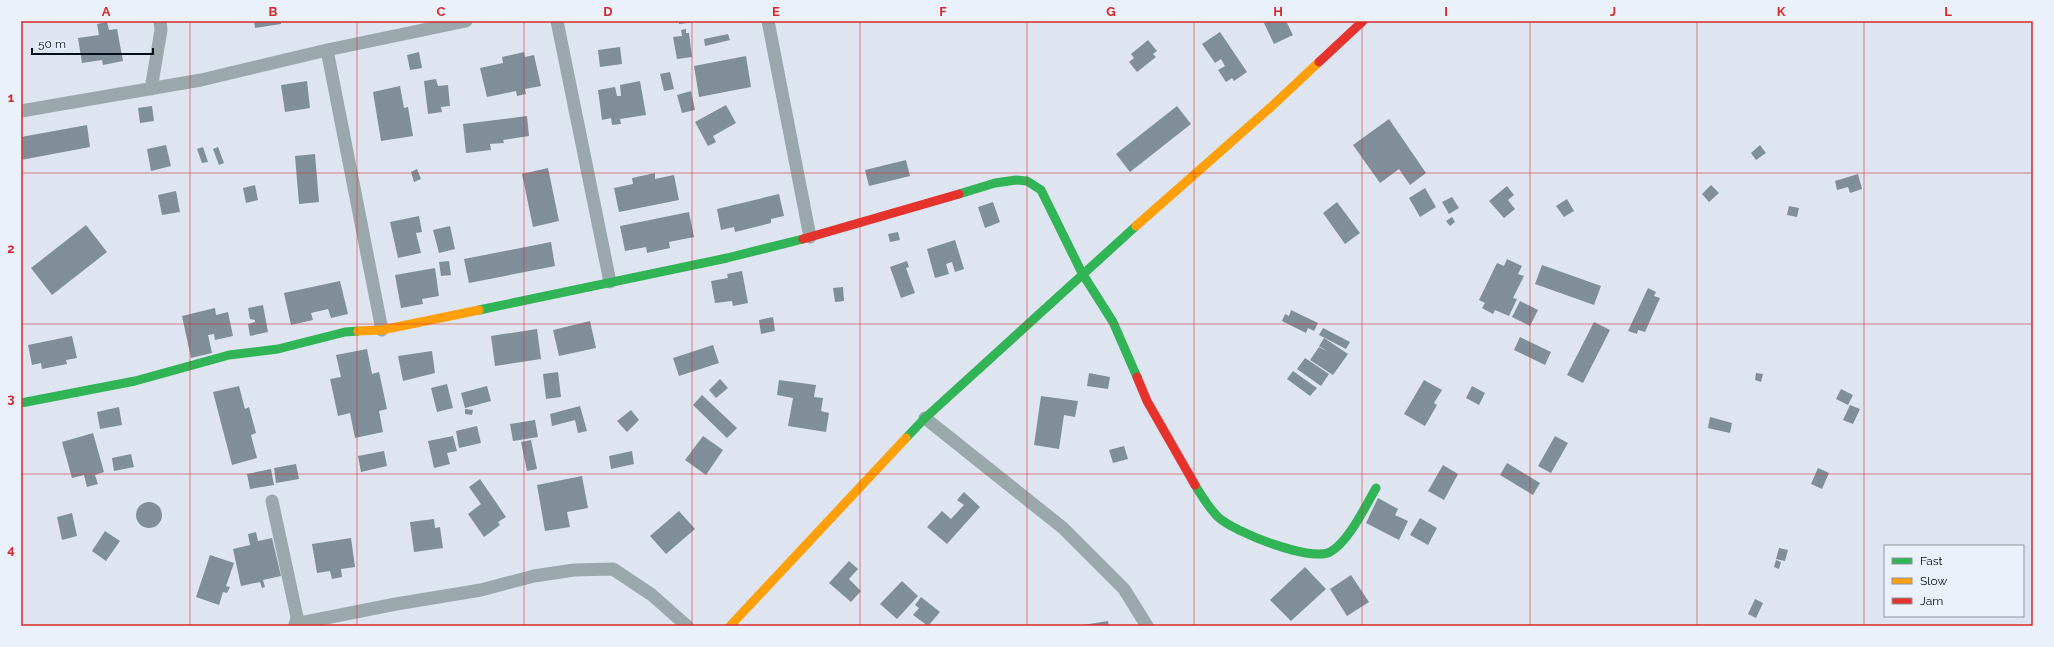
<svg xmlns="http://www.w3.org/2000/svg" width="2054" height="647" viewBox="0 0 2054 647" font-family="Raleway,sans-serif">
  <rect width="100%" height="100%" fill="#dee5f0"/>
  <path fill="#7f8e99" d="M254 21H281V24L255 28Z
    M679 21H695V22L679 24Z
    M1263 21H1286L1293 35 1274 44Z
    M107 22 109 30 117 29 123 61 103 65 102 60 82 63 78 38 99 35 97 24Z
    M686 29V33H689L692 57 677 59 673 37 682 36 681 30Z
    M1220 32 1247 72 1234 81 1232 78 1226 82 1218 70 1225 66 1221 59 1215 63 1202 44Z
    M728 34 730 40 705 46 704 39Z
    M1148 40 1157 51 1153 54 1156 57 1137 72 1129 62 1134 58 1131 54Z
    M620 47 622 64 600 67 598 50Z
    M419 52 422 68 410 70 407 55Z
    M524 52 525 57 534 55 541 86 525 89 526 94 517 96 516 91 487 97 480 68 503 63 502 57Z
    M746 56 751 87 699 97 694 66Z
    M670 72 674 89 664 91 660 74Z
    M436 79 438 86 448 85 450 106 441 107 442 112 428 114 424 81Z
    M307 81 310 108 285 112 281 85Z
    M640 81 646 115 620 119 621 124 612 125 611 118 602 120 598 90 615 87 617 96H621L620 85Z
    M400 86 404 108 408 107 413 136 381 141 373 92Z
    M691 91 695 110 682 113 677 95Z
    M726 105 736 123 713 136 716 142 708 146 695 122Z
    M152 106 154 121 140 123 138 108Z
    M1177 106 1191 124 1130 172 1116 154Z
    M527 116 529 136 503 140 504 143 490 144 491 150 466 153 463 124Z
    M1389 119 1426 173 1410 185 1399 169 1380 183 1353 145Z
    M87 125 90 147 21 160V137Z
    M166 145 171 166 151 171 147 149Z
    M1760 145 1766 153 1756 160 1751 153Z
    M203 147 208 162 202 163 197 149Z
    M218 147 224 163 219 165 213 149Z
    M315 154 319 202 299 204 295 156Z
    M906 160 910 176 869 186 865 170Z
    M548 168 559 221 533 227 522 174Z
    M417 169 421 179 414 182 411 172Z
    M655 173V179L674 175 679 200 619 212 614 188 633 184 632 178Z
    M1858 174 1862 189 1850 193 1848 187 1837 190 1835 181Z
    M255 185 258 200 246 203 243 188Z
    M1711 185 1719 193 1709 202 1702 194Z
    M1507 186 1514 195 1508 200 1515 209 1504 218 1489 201Z
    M1425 188 1436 207 1420 217 1409 198Z
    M176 191 180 212 162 215 158 195Z
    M779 194 784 216 771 219V223L735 232 734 227 721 230 717 209Z
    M1452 197 1459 208 1449 214 1442 202Z
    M1567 199 1574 211 1564 217 1556 206Z
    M993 202 1000 222 985 228 978 207Z
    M1337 202 1360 233 1345 244 1323 213Z
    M1789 206 1799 208 1797 217 1787 215Z
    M689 212 694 237 669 242 670 248 647 253 646 247 625 251 620 226Z
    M419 216 422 232 416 233 421 253 398 258 390 222Z
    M1452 217 1455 222 1450 226 1446 221Z
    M86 225 107 252 52 295 31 268Z
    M450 226 455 249 439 253 433 230Z
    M898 232 900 240 890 242 888 234Z
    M955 240 964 269 955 272 952 262 946 264 949 274 935 278 927 249Z
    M551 242 555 266 469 283 464 259Z
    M1507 259 1522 266 1518 274 1524 276 1513 298 1517 299 1509 316 1495 310 1493 314 1482 308 1485 303 1479 300 1497 263 1504 266Z
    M449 261 451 275 441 276 439 262Z
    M907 261 909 267 906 268 915 293 901 298 890 267Z
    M1542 265 1601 286 1594 305 1535 284Z
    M435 268 439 296 422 299 423 304 401 308 395 275Z
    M742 271 748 303 733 306 732 301 715 303 711 281 728 278 727 274Z
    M340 281 348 314 331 318 328 309 311 313 313 320 291 325 284 293Z
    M843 287 844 301 835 302 833 288Z
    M1648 288 1656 292 1654 296 1660 298 1645 332 1638 330 1637 334 1628 331Z
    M1520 301 1538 310 1530 326 1512 317Z
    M263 305 268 332 250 336 248 324 255 322V320L250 319 248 308Z
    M215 308 216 315 228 312 233 336 215 340 214 334 208 335 212 353 191 358 182 316Z
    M1291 310 1318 323 1314 331 1308 328 1306 333 1282 321 1285 314 1289 316Z
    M773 317 775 331 761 334 759 320Z
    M590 321 596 348 559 356 553 330Z
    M1594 322 1610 330 1583 383 1567 375Z
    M1323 328 1350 342 1346 349 1319 335Z
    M537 329 541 359 495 366 491 336Z
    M72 336 77 358 66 360 67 364 42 369 41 363 32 365 28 345Z
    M1520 337 1551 352 1545 365 1514 350Z
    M1324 338 1348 354 1333 375 1310 360 1319 347 1328 352 1319 346Z
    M713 345 719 363 679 376 673 358Z
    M367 349 372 374 379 372 387 409 379 411 383 432 355 438 350 413 338 416 330 379 341 377 336 355Z
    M432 351 435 373 403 381 398 356Z
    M1305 358 1329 374 1321 386 1297 369Z
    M1293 371 1317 388 1310 396 1287 379Z
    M558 372 561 397 546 399 543 374Z
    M1089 373 1110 377 1108 389 1087 386Z
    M1756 373 1763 374 1761 382 1755 380Z
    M720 379 728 388 716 398 709 390Z
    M779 380 816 385 814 397 823 398 821 411 829 413 826 432 788 426 793 398 777 395Z
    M1424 380 1442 390 1434 403 1437 405 1425 426 1404 414Z
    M447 384 453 408 437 412 431 388Z
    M239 386 245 409 249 407 256 433 251 435 257 458 232 465 213 392Z
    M487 386 491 401 465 408 461 393Z
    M1472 386 1485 393 1479 405 1466 398Z
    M1841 389 1853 395 1848 405 1836 399Z
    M702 395 737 428 727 438 693 405Z
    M1041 396 1078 401 1075 417 1064 415 1059 449 1034 445Z
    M1850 405 1860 409 1853 424 1843 420Z
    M580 406 587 431 578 433 575 420 552 426 550 414Z
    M119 407 122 425 100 429 97 412Z
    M465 409 473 410 472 415 465 414Z
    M631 410 639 420 627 432 617 421Z
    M1710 417 1732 423 1730 433 1708 428Z
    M535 420 538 437 513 441 510 424Z
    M477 426 481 443 459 448 456 431Z
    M93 433 104 472 95 475 98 484 87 487 84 475 72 478 62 442Z
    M453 436 457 451 447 453 450 464 434 468 428 441Z
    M703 436 723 450 706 475 685 460Z
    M1555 436 1568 443 1551 473 1538 466Z
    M531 440 537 469 527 471 521 442Z
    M1124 446 1128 459 1113 463 1109 450Z
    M384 451 387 466 361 472 358 456Z
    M632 451 634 464 611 469 609 456Z
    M131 454 134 467 114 471 112 458Z
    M1507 463 1540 483 1533 495 1500 475Z
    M296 464 299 479 276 483 274 468Z
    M1443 465 1458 474 1444 500 1428 491Z
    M1818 468 1829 473 1822 489 1811 484Z
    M271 469 274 485 250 489 247 474Z
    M582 476 588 508 567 512 570 527 545 531 537 485Z
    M480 479 506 517 498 522 500 525 484 537 468 514 481 504 469 487Z
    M964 492 980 507 947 544 927 527 942 511 951 519 964 505 957 500Z
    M1378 498 1398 509 1395 515 1408 521 1399 540 1366 523Z
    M136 515a13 13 0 1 1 26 0a13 13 0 1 1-26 0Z
    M679 511 695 529 666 554 650 536Z
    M72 513 77 536 62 540 57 517Z
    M1420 518 1437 528 1428 545 1410 535Z
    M434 519 435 528 440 527 443 548 414 552 410 522Z
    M105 531 120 541 106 561 92 551Z
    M256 532 258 541 272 538 281 576 263 580 265 587 262 588 260 582 241 586 233 549 250 545 248 534Z
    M351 538 355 567 341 569 342 577 332 579 330 571 317 573 312 544Z
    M1779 548 1788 550 1785 561 1776 559Z
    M210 555 234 563 226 586 230 587 227 593 223 592 219 605 196 597Z
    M1776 560 1781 562 1779 569 1774 567Z
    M849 561 858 569 849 579 861 591 851 602 829 583Z
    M1305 567 1326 589 1291 621 1270 600Z
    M1351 575 1369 602 1347 616 1330 589Z
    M902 581 918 596 897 619 880 604Z
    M921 597 940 612 928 626 913 615 919 608 915 605Z
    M1755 599 1763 603 1756 618 1748 614Z
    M1108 621 1109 626H1083V625Z"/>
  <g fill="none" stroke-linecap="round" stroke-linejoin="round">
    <path stroke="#9aa8ac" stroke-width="13" d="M557 21 610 282
      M768 21 810 237
      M327 50 382 330
      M151 89 161 30 160 21
      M21 111 201 80 327 50 466 21
      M925 418 1063 528 1124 589 1147 626
      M272 501 297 617 295 626
      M295 624 396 604 481 590 534 576 574 570 613 569 652 595 687 626"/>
    <path stroke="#30b455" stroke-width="9" d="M959 194 995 183 1016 180 1027 181 1041 190 1082 273 1113 322 1137 377
      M479 310 727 258 803 239
      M21 403 135 381 229 355 278 349 345 332 358 331
      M906 438 925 418 1136 226
      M1195 485C1201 495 1210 509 1218 517 1234 532 1310 562 1330 552 1348 543 1366 505 1376 488"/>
    <path stroke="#ff9f0a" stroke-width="9" d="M1136 226 1271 107 1319 62
      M358 331 382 330 479 310
      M730 626 906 438"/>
    <path stroke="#e5322d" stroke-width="9" d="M1319 62 1363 21
      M803 239 959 194
      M1137 377 1147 401 1195 485"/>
  </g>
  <path fill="none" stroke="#d62828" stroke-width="1" stroke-opacity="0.55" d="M190 21V626M357 21V626M524 21V626M692 21V626M860 21V626M1027 21V626M1194 21V626M1362 21V626M1530 21V626M1697 21V626M1864 21V626M21 173H2033M21 324H2033M21 474H2033"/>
  <rect width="2054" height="647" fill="none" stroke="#eaf1fb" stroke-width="44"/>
  <rect x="1884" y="545" width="140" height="72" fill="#eaf1fb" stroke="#8e96a2"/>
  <rect x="1892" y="558" width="20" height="6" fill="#30b455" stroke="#8e96a2"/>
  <text x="1920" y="565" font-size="12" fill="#030d1d">Fast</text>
  <rect x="1892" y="578" width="20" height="6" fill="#ff9f0a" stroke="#8e96a2"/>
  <text x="1920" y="585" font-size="12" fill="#030d1d">Slow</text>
  <rect x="1892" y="598" width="20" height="6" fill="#e5322d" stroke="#8e96a2"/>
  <text x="1920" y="605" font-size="12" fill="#030d1d">Jam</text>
  <path d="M32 48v6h121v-6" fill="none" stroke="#030d1d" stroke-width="2"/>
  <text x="38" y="48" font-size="12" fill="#030d1d" stroke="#eaf1fb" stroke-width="3" paint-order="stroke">50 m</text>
  <rect x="22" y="22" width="2010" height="603" fill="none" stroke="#d62828" stroke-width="1.5"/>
  <g font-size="13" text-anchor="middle" font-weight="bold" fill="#d62828">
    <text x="106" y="16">A</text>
    <text x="273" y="16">B</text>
    <text x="441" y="16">C</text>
    <text x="608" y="16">D</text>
    <text x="776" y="16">E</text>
    <text x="943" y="16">F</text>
    <text x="1111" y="16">G</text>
    <text x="1278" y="16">H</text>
    <text x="1446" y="16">I</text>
    <text x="1613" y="16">J</text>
    <text x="1781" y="16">K</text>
    <text x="1948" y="16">L</text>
    <text x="11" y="102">1</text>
    <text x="11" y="253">2</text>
    <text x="11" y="403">3</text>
    <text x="11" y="554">4</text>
  </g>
</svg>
